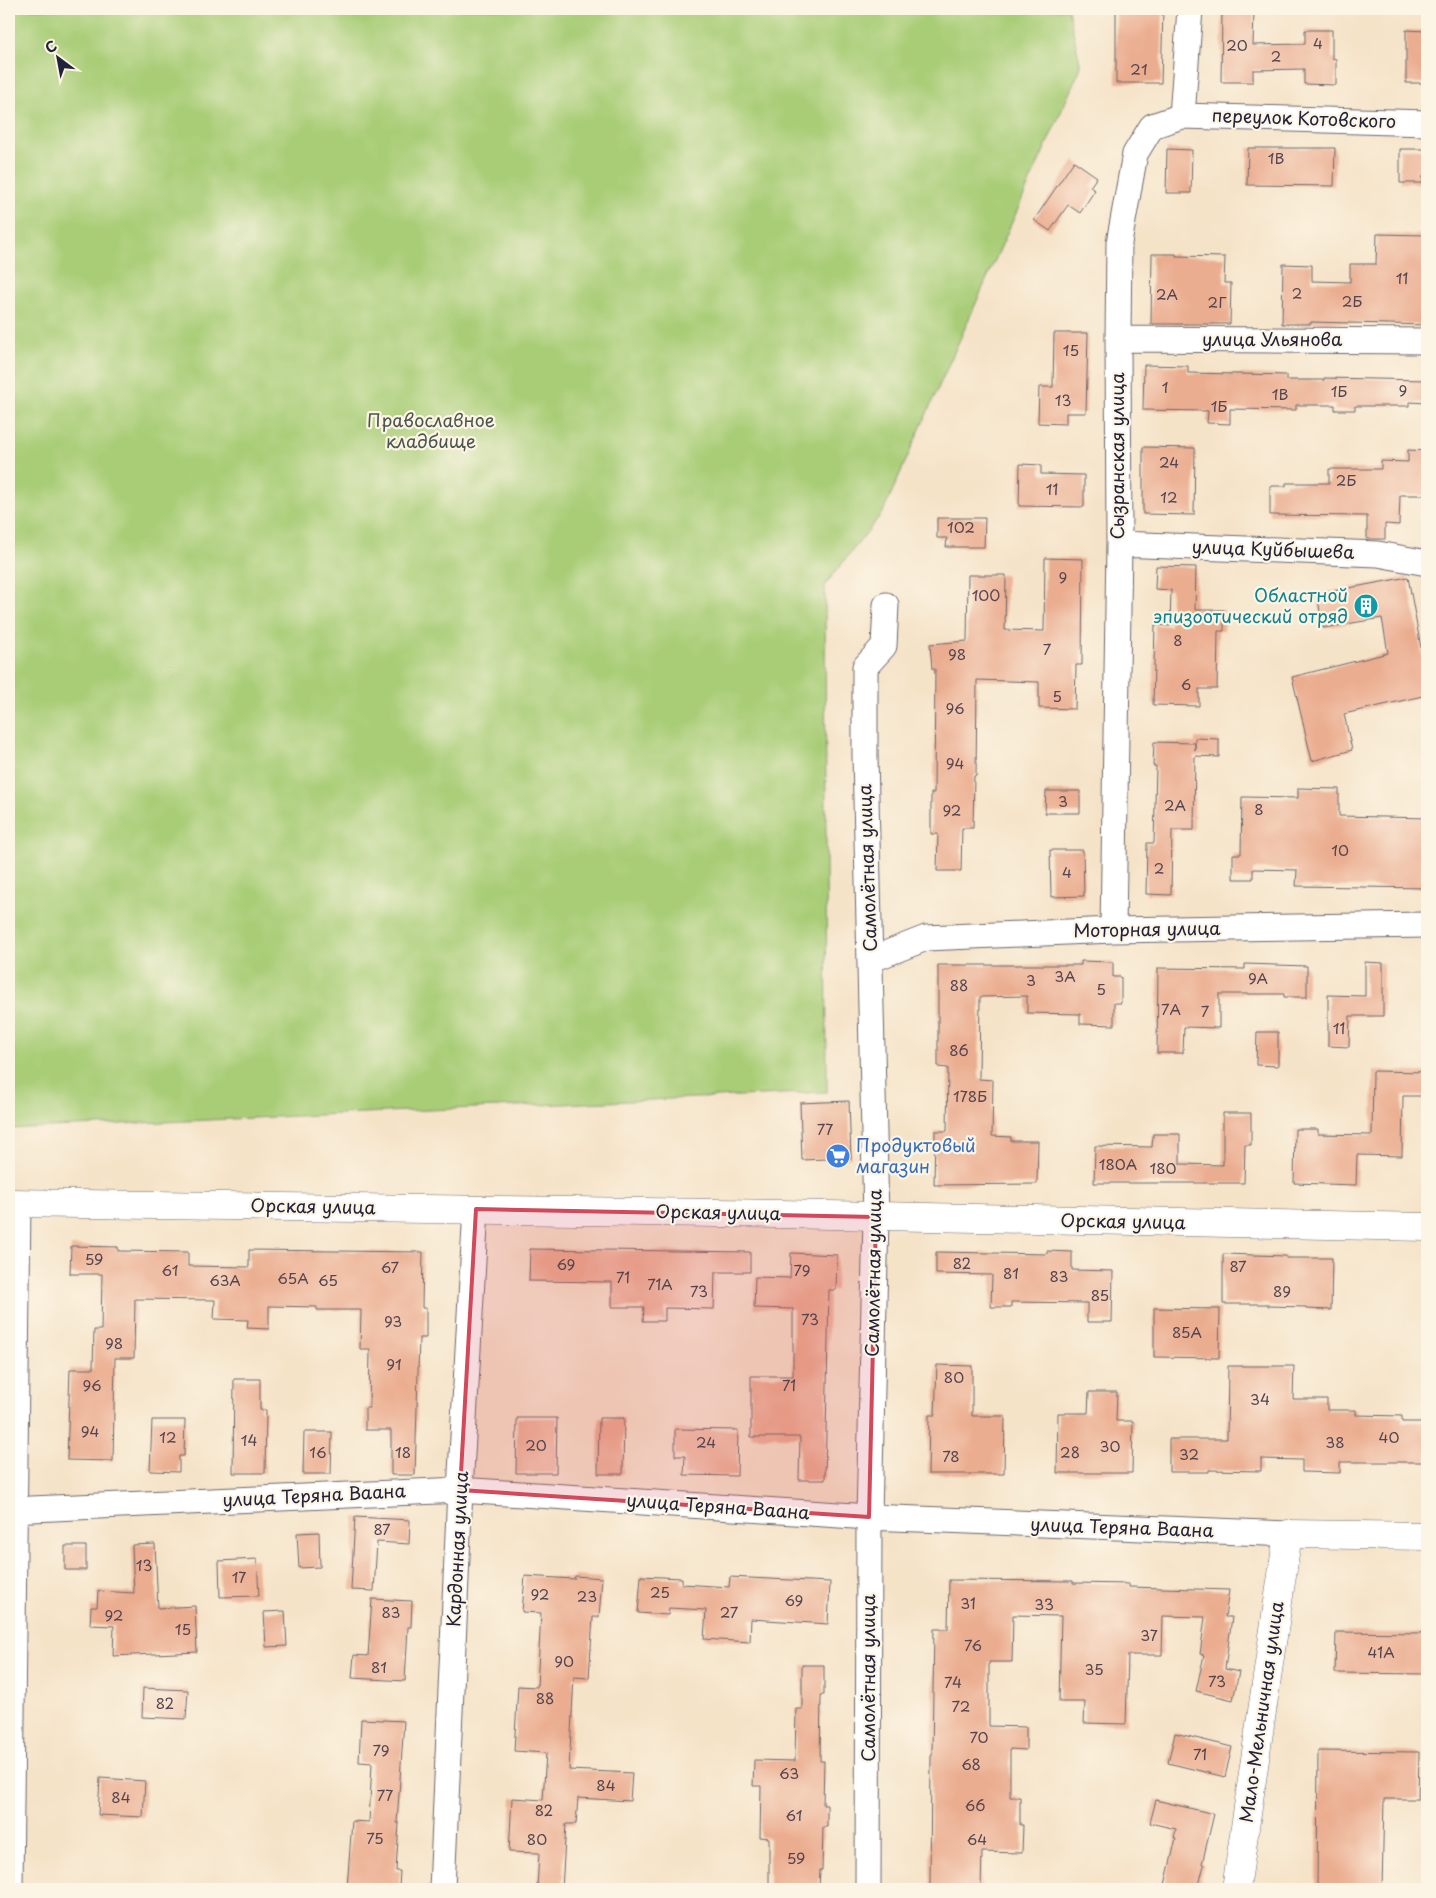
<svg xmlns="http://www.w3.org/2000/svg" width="1436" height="1898" viewBox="0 0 1436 1898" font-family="'Playpen Sans',sans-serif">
  <rect width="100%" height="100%" fill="#fcf5e5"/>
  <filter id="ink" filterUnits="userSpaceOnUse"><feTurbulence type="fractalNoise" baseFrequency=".02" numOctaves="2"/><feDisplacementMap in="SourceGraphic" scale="10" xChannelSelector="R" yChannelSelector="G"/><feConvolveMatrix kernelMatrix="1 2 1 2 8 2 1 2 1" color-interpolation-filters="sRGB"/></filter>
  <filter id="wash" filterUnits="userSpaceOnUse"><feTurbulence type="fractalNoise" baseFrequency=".0096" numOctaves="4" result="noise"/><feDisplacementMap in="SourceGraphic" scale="20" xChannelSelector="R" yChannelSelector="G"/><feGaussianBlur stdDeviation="1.12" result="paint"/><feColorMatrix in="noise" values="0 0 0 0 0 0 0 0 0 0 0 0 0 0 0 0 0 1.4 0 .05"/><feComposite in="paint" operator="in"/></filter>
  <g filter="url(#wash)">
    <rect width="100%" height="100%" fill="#f5e3c8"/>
    <path fill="#a9cd77" stroke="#667859" d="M9 9H1068L1081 67 883 512 825 585 827 1092 9 1129Z"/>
    <g id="blocks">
      <path fill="#ebad90" d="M1116 9H1163L1161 83H1116Z
        M1222 11H1254L1253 45 1305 44V30H1332V58L1336 59V85L1304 84V69L1253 70V82H1221Z
        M1406 30 1427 31V83H1406Z
        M1248 148H1335L1334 186 1247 185Z
        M1167 149 1192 150 1191 193H1166Z
        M1400 149H1427V176H1423V183H1400Z
        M1074 161 1097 177 1090 187 1095 190 1080 213 1068 205 1050 231 1034 220Z
        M1377 234 1427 235V325L1311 322V324H1282L1283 264 1312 265V281L1350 282V264H1376Z
        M1152 254H1176V256L1225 257 1224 283H1231L1230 324H1151Z
        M1054 333H1088L1086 413H1066V424L1038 423 1039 387H1053Z
        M1144 365 1188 366V373L1286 375V380H1324V378L1427 380V403L1409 402V406H1355V410H1335V405H1296V410L1230 409V424L1207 423 1208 411 1143 410Z
        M1143 447 1195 448 1194 515 1143 514Z
        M1408 450 1427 451V495H1400L1399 525 1385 524V539H1367V516L1270 515V486H1286V483H1329V469H1381V461L1408 462Z
        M1020 464 1041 465V474L1084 475V507L1019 506Z
        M937 518H985L984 547H946L947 538H937Z
        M1045 558 1083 559 1082 665H1076L1075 709 1039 708V682L977 680 976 776H974L973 828H962L961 871H937L938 834H931V793H934L935 669H932L930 644 967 641 968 575H1006L1005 630 1044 631Z
        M1156 566 1196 567 1195 610H1224V631H1218L1217 689H1199V706L1153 705 1155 625 1170 626 1171 590 1155 589Z
        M1408 577 1423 659H1427V695L1344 714 1352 750 1312 761 1292 677 1388 653 1382 618 1323 628 1317 594Z
        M1195 738 1219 739V757L1195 756 1194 830H1172L1171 895 1146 894 1147 843H1154L1156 766H1153L1154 742 1195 743V750Z
        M1298 788 1339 789V816L1427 818V888L1296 886 1297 870 1253 869V879H1233V854H1241L1242 797 1298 798Z
        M1046 791H1080V813H1045Z
        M1050 850H1083L1084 896 1051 897Z
        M1081 961 1113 962V977H1121V1003H1114V1025L1080 1024V1014L1027 1013V996L980 997 979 1079 993 1080 992 1136 1011 1137V1141H1038L1037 1184 934 1185 935 1131H947L948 1068 938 1067V965H1081Z
        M1365 962 1383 963V1016H1350L1349 1047 1328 1046V995L1365 996Z
        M1245 964 1307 966V997H1284V994H1219V1028L1184 1027 1183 1053H1157L1158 968 1245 969Z
        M1257 1032H1278V1066L1256 1065Z
        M1373 1071 1427 1072V1096H1403L1402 1156 1357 1155 1356 1185 1294 1183 1295 1129H1318V1134L1372 1135Z
        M849 1101 851 1158 802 1160 800 1103Z
        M1223 1113H1251V1145H1245L1244 1183H1094L1095 1146 1152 1147 1153 1134H1180V1164L1223 1165Z
        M71 1246 118 1247V1251L188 1252V1266L249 1267V1250L423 1252 422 1308H426V1338H419L415 1475H391V1430H365V1408H369L370 1349H360L361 1310H317V1307L269 1306V1329L247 1328 248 1320 214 1319 215 1300 135 1299 134 1358H115L113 1461 67 1460 70 1369H93L94 1330H101L102 1274H70Z
        M530 1249 750 1252V1272H715L714 1309 665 1308V1321H643L644 1307H612V1282L529 1281Z
        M1047 1251 1072 1252V1270L1113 1271 1112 1322H1087V1303L1011 1302V1307H991L992 1275 936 1274V1252L1047 1254Z
        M791 1253 837 1255 836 1290H829L825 1480H799L800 1437H751V1376H793V1309L754 1308 755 1277 790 1278Z
        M1223 1254 1286 1256V1258H1332L1331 1310 1306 1309V1307L1268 1306V1304H1223Z
        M1154 1308 1220 1309 1219 1358 1154 1357Z
        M937 1365 972 1366V1416H1005L1004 1474H928L929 1415H935Z
        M1228 1366H1294L1293 1399H1327V1410H1356V1415L1402 1416V1422H1427V1462H1340V1473L1302 1472V1460L1261 1459V1471L1209 1470V1472H1169V1439H1227Z
        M234 1379H260V1410H266L265 1473H233Z
        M1089 1392H1117L1116 1421H1133L1132 1473H1057L1058 1413H1088Z
        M517 1418H557L556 1473H516Z
        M599 1418H624L623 1474H598Z
        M152 1420H185L184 1456H179V1472L150 1471Z
        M675 1429 738 1430 737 1476 684 1475 685 1456H675Z
        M304 1432H332L331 1474H303Z
        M355 1517 410 1520 409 1544 377 1542 374 1591 351 1590Z
        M319 1532 320 1567 299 1568 297 1533Z
        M155 1544 158 1608 195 1606 197 1652 113 1656 114 1626 90 1625 91 1607H97L98 1591 134 1593 132 1545Z
        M65 1546H86V1570H65Z
        M257 1559 259 1596 220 1597 219 1561Z
        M525 1576 574 1579 575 1576 602 1578 599 1617H593L589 1678 574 1677 569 1770 632 1773 630 1801 578 1798 576 1824H566L562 1889H537L539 1853 509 1852 512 1798 543 1800 546 1753 514 1751 518 1686 537 1687 541 1613 522 1612Z
        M641 1576 682 1578V1584L729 1587 730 1577 830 1582 828 1624 751 1619 750 1642 704 1639 706 1610 669 1608 668 1615 638 1613Z
        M949 1580 1073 1581V1583L1129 1584V1587L1229 1590 1225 1617H1232L1225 1669 1239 1672 1233 1700 1196 1691 1204 1655 1200 1654 1205 1617 1163 1616 1162 1655H1128L1126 1724 1084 1723 1085 1702H1059L1061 1616 1013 1615 1012 1662H989V1726L1026 1727V1750L1010 1749V1797H1020V1825H1023L1022 1853 982 1852 981 1889H930L931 1755H932L934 1629H948Z
        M372 1599 412 1601 411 1627H408L405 1681 352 1678 354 1655 368 1656Z
        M285 1611 287 1646 266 1647 264 1612Z
        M1336 1632 1427 1633V1674L1335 1673Z
        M802 1665H824V1695H821L820 1761H824L823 1805H827V1827H823L822 1870H820L819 1889H769V1838L760 1837 761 1786H753L754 1760 795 1761 796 1709H802Z
        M143 1688 188 1690 186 1719 142 1717Z
        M361 1719 404 1721 397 1823H399L396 1871H400L399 1889 347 1888 352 1821 369 1822 372 1763 359 1762Z
        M1175 1733 1232 1747 1225 1777 1168 1763Z
        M1318 1751 1419 1752 1418 1799H1384L1382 1889H1317Z
        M100 1778 145 1781 143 1817 98 1815Z
        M1156 1800 1214 1814 1202 1864 1204 1865 1198 1889H1164L1176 1838H1174L1176 1829 1150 1823Z"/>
    </g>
  </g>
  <g filter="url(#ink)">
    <use href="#blocks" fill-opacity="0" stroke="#6c666c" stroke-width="1"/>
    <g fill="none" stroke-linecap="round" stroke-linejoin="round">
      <defs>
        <path id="minor" d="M1182 116 1427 123
          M1118 339 1427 341
          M1119 544 1378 554 1427 563
          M1113 930 1119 544 1118 339 1119 243 1135 154 1152 126 1182 116 1190 9
          M870 960 926 938 1113 930 1427 925
          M9 1510 460 1490 869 1517 1288 1534
          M10 1889 18 1203
          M442 1889 460 1490 476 1209
          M868 1889 869 1517 876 1217 865 756V667L884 646 886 605"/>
        <path id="tertiary" d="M1236 1889 1288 1534 1427 1536"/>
        <path id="secondary" d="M9 1203 780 1214 1427 1227"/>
      </defs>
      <use href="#minor" stroke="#6c666c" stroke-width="27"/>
      <use href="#tertiary" stroke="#6c666c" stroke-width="29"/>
      <use href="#secondary" stroke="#6c666c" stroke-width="29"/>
      <use href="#minor" stroke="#fff" stroke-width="25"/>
      <use href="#tertiary" stroke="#fff" stroke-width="28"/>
      <use href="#secondary" stroke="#fff" stroke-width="28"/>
    </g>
  </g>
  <path fill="#d1495b" fill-opacity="0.2" stroke="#d1495b" stroke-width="4" stroke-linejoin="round" d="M476 1209 876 1217 869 1517 460 1490Z"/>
  <defs>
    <symbol id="building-disc" viewBox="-11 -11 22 22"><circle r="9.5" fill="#0f9aa8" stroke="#fcf5e5"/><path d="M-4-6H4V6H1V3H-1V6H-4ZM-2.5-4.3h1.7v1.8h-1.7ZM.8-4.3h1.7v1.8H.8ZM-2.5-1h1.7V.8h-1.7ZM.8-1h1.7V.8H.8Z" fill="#fff"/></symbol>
    <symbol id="supermarket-disc" viewBox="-11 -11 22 22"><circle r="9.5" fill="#3f7fe0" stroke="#fcf5e5"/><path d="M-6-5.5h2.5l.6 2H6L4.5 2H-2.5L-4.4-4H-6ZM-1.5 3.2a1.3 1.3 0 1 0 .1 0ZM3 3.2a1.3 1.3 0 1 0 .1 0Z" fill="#fff"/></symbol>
  </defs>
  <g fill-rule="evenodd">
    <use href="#building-disc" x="1352" y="592" width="28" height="28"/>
    <use href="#supermarket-disc" x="824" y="1142" width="28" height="28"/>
  </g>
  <g text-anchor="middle" stroke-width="4.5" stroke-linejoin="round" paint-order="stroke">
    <g font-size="15" fill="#544550">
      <text x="1318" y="49">4</text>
      <text x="1237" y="51">20</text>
      <text x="1276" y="62">2</text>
      <text x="1139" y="75">21</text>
      <text x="1276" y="164">1В</text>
      <text x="1402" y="284">11</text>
      <text x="1297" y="299">2</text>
      <text x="1167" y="300">2А</text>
      <text x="1352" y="307">2Б</text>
      <text x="1217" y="308">2Г</text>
      <text x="1071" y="356">15</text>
      <text x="1165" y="393">1</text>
      <text x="1403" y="396">9</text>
      <text x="1339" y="397">1Б</text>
      <text x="1280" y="400">1В</text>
      <text x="1063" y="406">13</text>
      <text x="1219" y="412">1Б</text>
      <text x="1169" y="468">24</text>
      <text x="1346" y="486">2Б</text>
      <text x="1052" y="495">11</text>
      <text x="1169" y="503">12</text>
      <text x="961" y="533">102</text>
      <text x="1063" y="583">9</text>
      <text x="986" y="601">100</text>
      <text x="1178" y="646">8</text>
      <text x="1047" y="655">7</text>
      <text x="957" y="660">98</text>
      <text x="1186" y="690">6</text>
      <text x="1057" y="702">5</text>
      <text x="955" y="714">96</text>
      <text x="955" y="769">94</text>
      <text x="1063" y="807">3</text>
      <text x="1175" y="811">2А</text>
      <text x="1259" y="815">8</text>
      <text x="952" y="816">92</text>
      <text x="1340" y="856">10</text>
      <text x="1159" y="874">2</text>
      <text x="1067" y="878">4</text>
      <text x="1065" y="982">3А</text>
      <text x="1258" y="984">9А</text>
      <text x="1031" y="986">3</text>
      <text x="959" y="991">88</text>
      <text x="1101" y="995">5</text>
      <text x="1171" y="1015">7А</text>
      <text x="1205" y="1017">7</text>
      <text x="1339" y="1034">11</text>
      <text x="959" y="1056">86</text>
      <text x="970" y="1102">178Б</text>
      <text x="825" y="1135">77</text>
      <text x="1118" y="1170">180А</text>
      <text x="1163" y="1174">180</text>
      <text x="94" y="1265">59</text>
      <text x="962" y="1269">82</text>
      <text x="566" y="1270">69</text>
      <text x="1238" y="1272">87</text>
      <text x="390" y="1273">67</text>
      <text x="170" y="1276">61</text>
      <text x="802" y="1276">79</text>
      <text x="1011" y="1279">81</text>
      <text x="1059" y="1282">83</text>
      <text x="623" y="1283">71</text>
      <text x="293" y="1284">65А</text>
      <text x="225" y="1286">63А</text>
      <text x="328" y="1286">65</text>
      <text x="660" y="1290">71А</text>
      <text x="699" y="1297">73</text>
      <text x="1282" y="1297">89</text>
      <text x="1100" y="1301">85</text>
      <text x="810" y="1325">73</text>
      <text x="393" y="1327">93</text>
      <text x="1187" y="1338">85А</text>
      <text x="114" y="1349">98</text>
      <text x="394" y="1370">91</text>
      <text x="954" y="1383">80</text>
      <text x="92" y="1391">96</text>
      <text x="789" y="1391">71</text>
      <text x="1260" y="1405">34</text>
      <text x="90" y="1437">94</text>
      <text x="168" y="1443">12</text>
      <text x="1389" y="1443">40</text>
      <text x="249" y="1446">14</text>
      <text x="706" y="1448">24</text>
      <text x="1335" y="1448">38</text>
      <text x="536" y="1451">20</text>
      <text x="1110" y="1452">30</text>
      <text x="318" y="1458">16</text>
      <text x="403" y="1458">18</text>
      <text x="1070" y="1458">28</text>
      <text x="1189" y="1460">32</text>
      <text x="951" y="1462">78</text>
      <text x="382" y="1535">87</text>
      <text x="144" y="1571">13</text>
      <text x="239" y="1583">17</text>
      <text x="660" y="1598">25</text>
      <text x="540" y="1600">92</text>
      <text x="587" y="1602">23</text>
      <text x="794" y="1606">69</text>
      <text x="968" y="1609">31</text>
      <text x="1044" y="1610">33</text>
      <text x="391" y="1618">83</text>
      <text x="729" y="1618">27</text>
      <text x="114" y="1621">92</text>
      <text x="183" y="1635">15</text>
      <text x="1149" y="1641">37</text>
      <text x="973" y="1651">76</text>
      <text x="1381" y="1658">41А</text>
      <text x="564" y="1667">90</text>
      <text x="379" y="1673">81</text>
      <text x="1094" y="1675">35</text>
      <text x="1217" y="1687">73</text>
      <text x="953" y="1688">74</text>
      <text x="545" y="1704">88</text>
      <text x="165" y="1709">82</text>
      <text x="961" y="1712">72</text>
      <text x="979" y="1743">70</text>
      <text x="381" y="1756">79</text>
      <text x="1200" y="1760">71</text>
      <text x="971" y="1770">68</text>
      <text x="789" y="1779">63</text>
      <text x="606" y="1791">84</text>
      <text x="385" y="1801">77</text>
      <text x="121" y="1803">84</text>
      <text x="975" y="1811">66</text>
      <text x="544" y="1816">82</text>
      <text x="794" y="1821">61</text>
      <text x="375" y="1844">75</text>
      <text x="537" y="1845">80</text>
      <text x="977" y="1845">64</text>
      <text x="796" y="1864">59</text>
    </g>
    <g font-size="18" fill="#22223b" stroke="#fcf5e5">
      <text transform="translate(1304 119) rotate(2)" y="6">переулок Котовского</text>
      <text x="1272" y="346">улица Ульянова</text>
      <text transform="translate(1118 456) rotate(-90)" y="6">Сызранская улица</text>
      <text transform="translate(1273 550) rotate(2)" y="6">улица Куйбышева</text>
      <text transform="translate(868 868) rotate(-92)" y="6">Самолётная улица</text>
      <text transform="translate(1147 930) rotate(-1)" y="6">Моторная улица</text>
      <text transform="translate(313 1207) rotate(1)" y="6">Орская улица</text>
      <text transform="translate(718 1213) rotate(1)" y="6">Орская улица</text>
      <text transform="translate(1123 1222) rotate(1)" y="6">Орская улица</text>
      <text transform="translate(874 1273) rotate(-89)" y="6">Самолётная улица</text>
      <text transform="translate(314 1496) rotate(-3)" y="6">улица Теряна Ваана</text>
      <text transform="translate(718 1507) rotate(4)" y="6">улица Теряна Ваана</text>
      <text transform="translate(1122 1528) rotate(2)" y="6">улица Теряна Ваана</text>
      <text transform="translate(458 1549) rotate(-87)" y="6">Кардонная улица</text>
      <text transform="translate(869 1678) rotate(-90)" y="6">Самолётная улица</text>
      <text transform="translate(1262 1712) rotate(-82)" y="6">Мало-Мельничная улица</text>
    </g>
    <g font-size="18" fill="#4a554d" stroke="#fcf5e5">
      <text x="431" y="427">Православное<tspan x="431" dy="21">кладбище</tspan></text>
    </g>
    <g font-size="18" fill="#0d838f" stroke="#fcf5e5" text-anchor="end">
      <text x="1348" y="602">Областной<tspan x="1348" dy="21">эпизоотический отряд</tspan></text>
    </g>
    <g font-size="18" fill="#366cbe" stroke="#fcf5e5" text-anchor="start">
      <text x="856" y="1152">Продуктовый<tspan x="856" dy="21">магазин</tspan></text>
    </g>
  </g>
  <rect width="1436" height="1898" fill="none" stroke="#fcf5e5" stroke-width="30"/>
  <g transform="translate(58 58) rotate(328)" stroke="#fcf5e5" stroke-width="4" paint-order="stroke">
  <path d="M0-4L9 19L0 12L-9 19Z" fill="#22223b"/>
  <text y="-8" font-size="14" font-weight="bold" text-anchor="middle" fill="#22223b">С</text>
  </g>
</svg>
